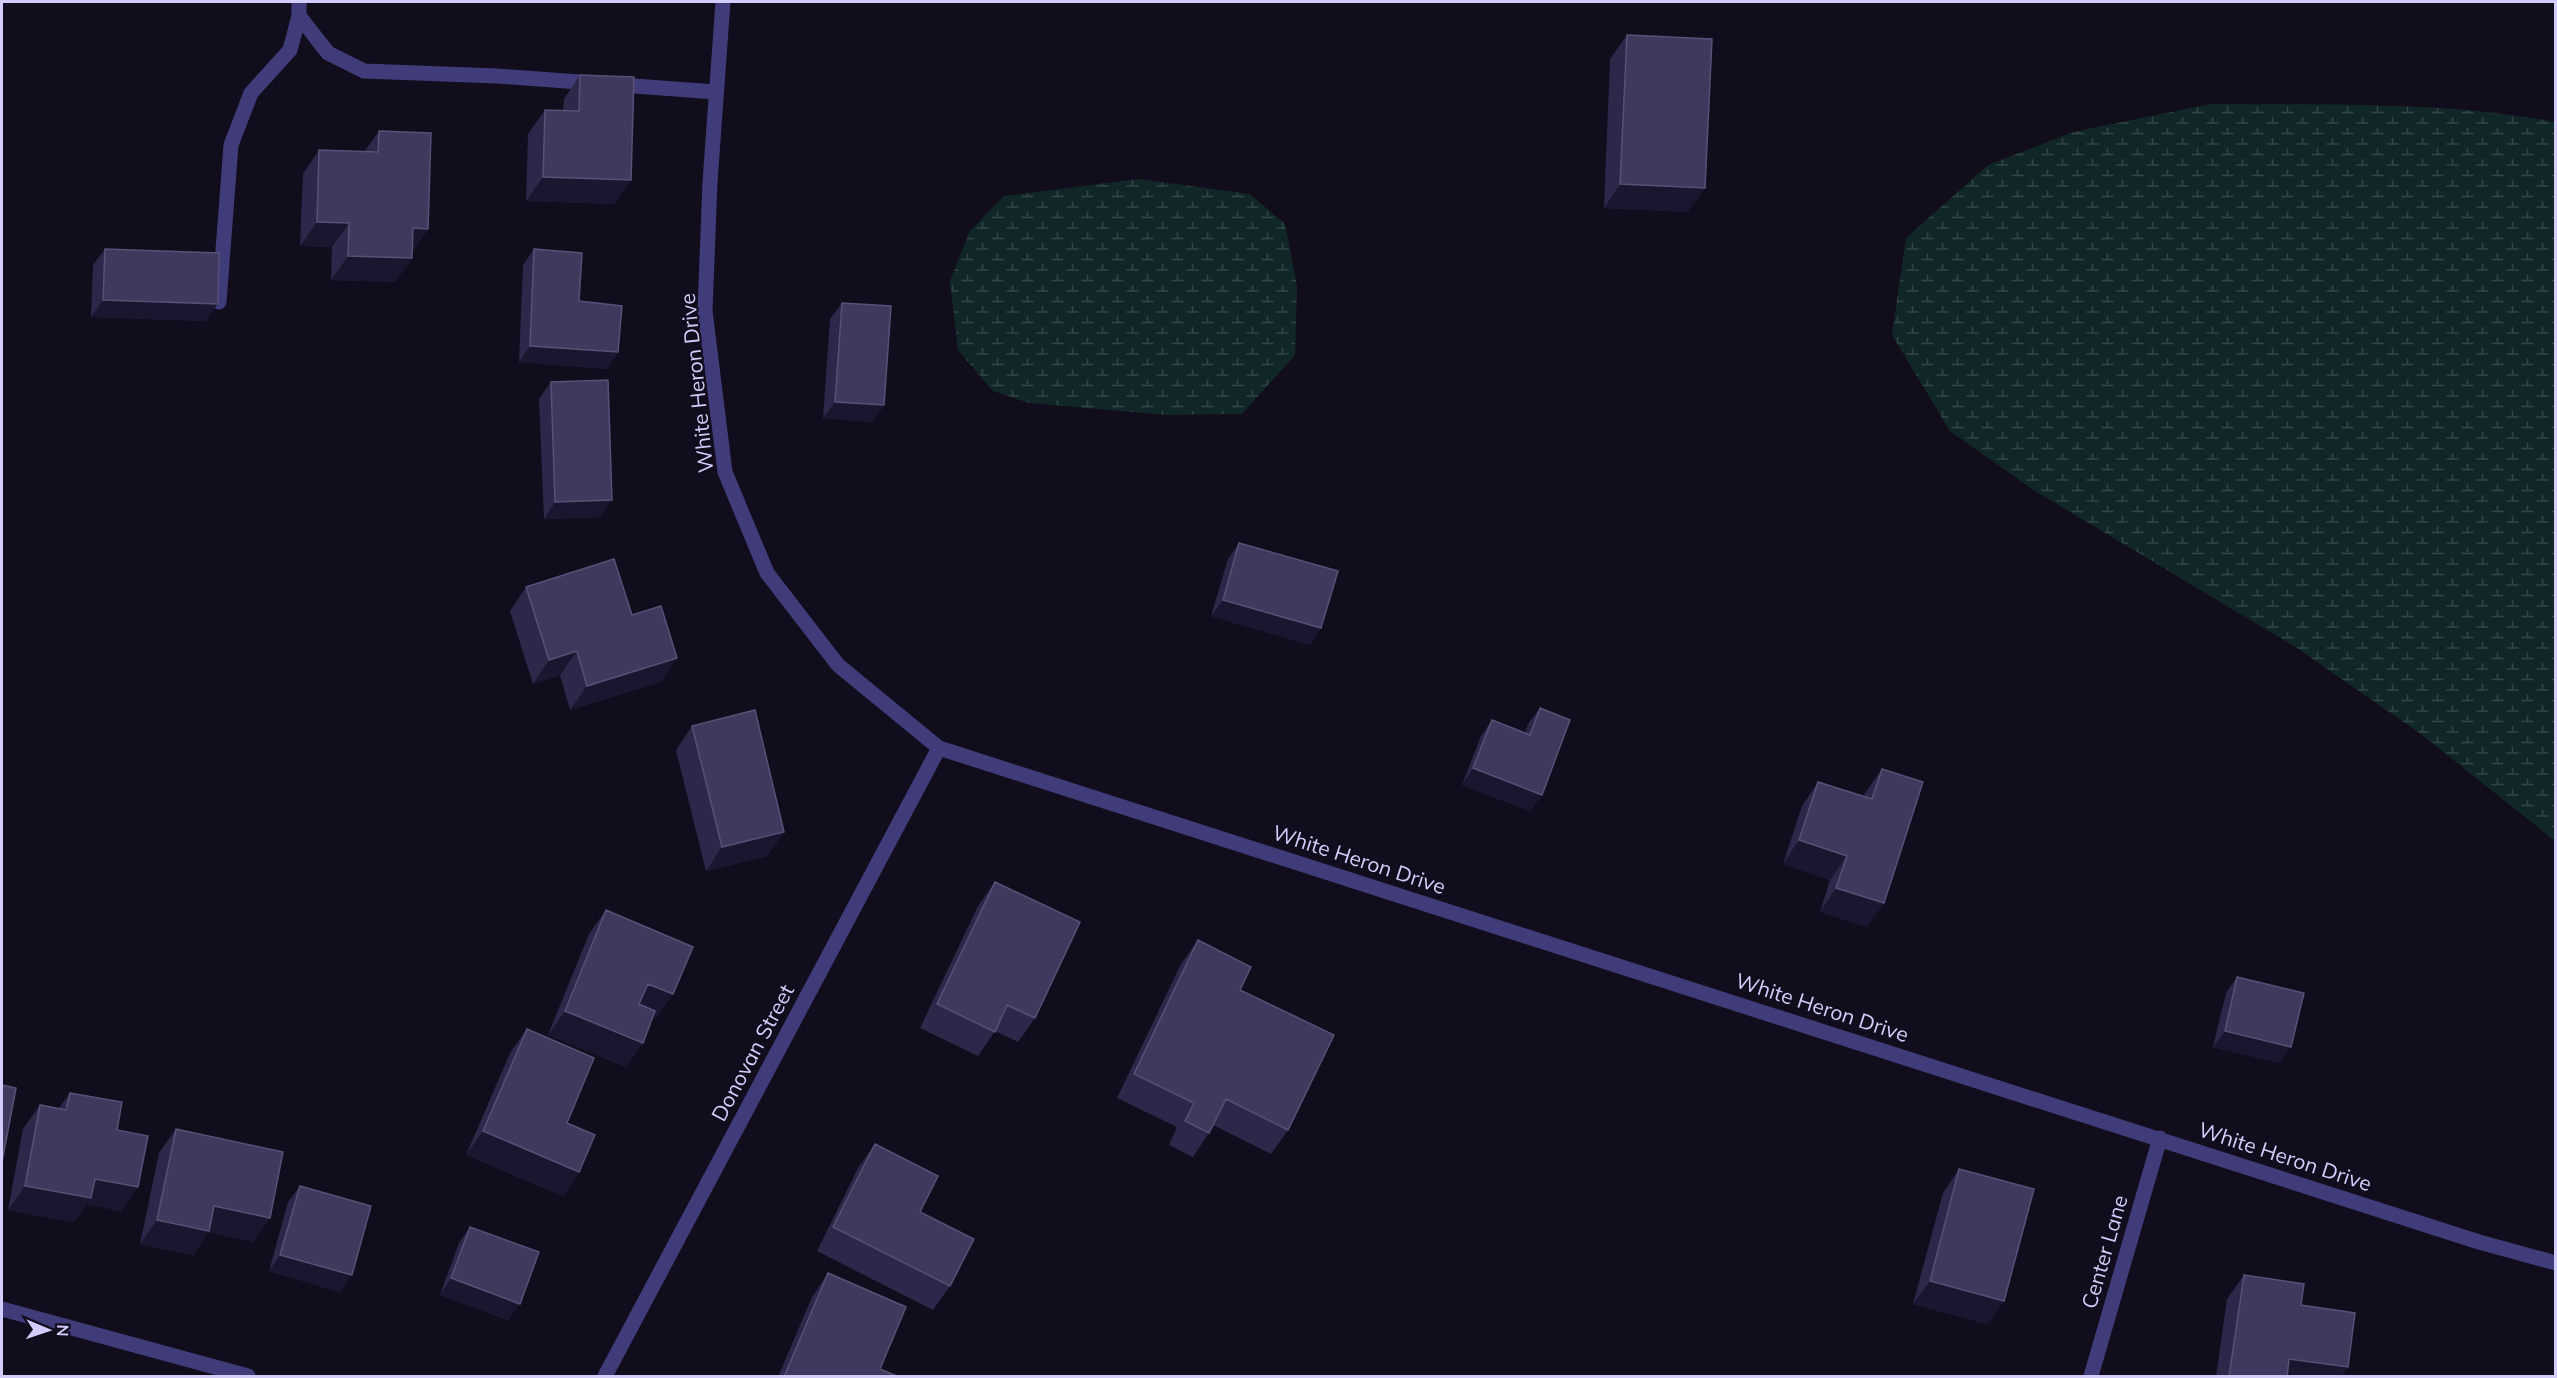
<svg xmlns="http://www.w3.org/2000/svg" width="2557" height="1378" viewBox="0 0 2557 1378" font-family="Mulish,sans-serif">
  <defs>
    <pattern id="wetland-marsh" width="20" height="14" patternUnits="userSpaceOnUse" patternTransform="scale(1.5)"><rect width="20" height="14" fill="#112727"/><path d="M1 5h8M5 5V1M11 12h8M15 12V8" fill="none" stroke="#334547"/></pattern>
  </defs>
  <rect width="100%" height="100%" fill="#110d1d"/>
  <path fill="url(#wetland-marsh)" d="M2211 104C2324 105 2445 101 2555 122V841L2421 734 2294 646 2032 489 1950 431 1892 335 1906 238 1988 165 2073 132Z
    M1138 179 1250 194 1285 224 1297 286 1295 355 1242 414 1166 415 1029 403 993 391 958 350 950 281 970 231 1004 196Z"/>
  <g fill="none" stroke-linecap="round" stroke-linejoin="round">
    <path stroke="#403c79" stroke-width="15" d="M299 16 328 53 364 71 497 76 716 92
      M219 302 231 145 251 93 290 50 299 16V2"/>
    <path stroke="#403c79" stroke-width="15" d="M723 2 710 182 705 311 725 472 767 573 838 665 939 748 2479 1242 2556 1263
      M2 1309 248 1376
      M605 1376 939 748
      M2091 1376 2160 1138"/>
  </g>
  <path fill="#2f274a" d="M1627 35 1688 212 1604 208 1610 59Z
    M580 75 631 180 614 204 526 201 528 134 545 110 563 111 564 99Z
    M379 131 428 229 412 252V258L395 282 331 280 332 247 300 246 303 174 319 150 364 152Z
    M105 249 206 321 91 317 93 265Z
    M534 249 579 301 618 352 607 369 519 362 523 265Z
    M842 303 884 405 872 422 823 418 830 319Z
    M551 382 600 517 544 519 539 399Z
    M1239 543 1310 645 1211 616 1228 559Z
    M526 587 632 615 677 658 660 682 570 710 560 675 533 684 510 611Z
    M1540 708 1542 795 1530 811 1462 785 1481 736 1492 720 1525 733 1528 724Z
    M692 726 784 832 767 856 706 871 676 750Z
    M1882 769 1867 927 1820 912 1830 880 1783 864 1802 806 1818 782 1864 797 1865 793Z
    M995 882 1035 1018 1018 1042 995 1031 978 1056 920 1028 978 906Z
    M606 910 673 994 656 1018 653 1017 643 1043 626 1067 548 1035 589 934Z
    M1198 940 1240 990 1288 1130 1271 1154 1213 1125 1209 1133 1193 1157 1169 1145 1177 1127 1117 1098 1181 964Z
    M2237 977 2280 1063 2213 1047 2226 993Z
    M527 1029 567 1123 579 1172 563 1196 466 1155 510 1053Z
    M70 1093 117 1130 138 1187 121 1211 87 1204 74 1222 8 1210 23 1129 40 1105 58 1109Z
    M176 1129 253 1242 208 1232 193 1255 140 1244 159 1153Z
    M875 1144 920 1212 950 1286 933 1310 817 1251 858 1168Z
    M1959 1169 2004 1301 1987 1324 1913 1304 1943 1193Z
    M300 1186 340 1292 269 1271 288 1202Z
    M470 1227 508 1320 440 1295 459 1243Z
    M828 1273 880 1369 899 1377H778L812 1297Z
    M2244 1275 2301 1305 2348 1367 2341 1377H2216L2227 1299Z"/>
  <path fill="#1c1530" d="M543 177 631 180 614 204 526 201Z
    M1620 184 1705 188 1688 212 1604 208Z
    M317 222 349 223 332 247 300 246Z
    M413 228 428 229 411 253Z
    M348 256 412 258 395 282 331 280Z
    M103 300 218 304 206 321 91 317Z
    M530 346 618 352 607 369 519 362Z
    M835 402 884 405 872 422 823 418Z
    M612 500 600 517 544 519 555 502Z
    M1223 600 1321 628 1310 645 1211 616Z
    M577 651 560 675 533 684 549 660Z
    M677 658 660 682 570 710 587 686Z
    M1473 768 1542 795 1530 811 1462 785Z
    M784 832 767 856 706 871 722 847Z
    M1799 840 1847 856 1830 880 1783 864Z
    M1836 888 1884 903 1867 927 1820 912Z
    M648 984 673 994 656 1018 631 1008Z
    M565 1011 643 1043 626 1067 548 1035Z
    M2225 1031 2291 1047 2280 1063 2213 1047Z
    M483 1131 579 1172 563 1196 466 1155Z
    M95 1179 138 1187 121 1211 87 1204 74 1222 8 1210 25 1186Z
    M214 1206 270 1218 253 1242 208 1232 193 1255 140 1244 157 1220Z
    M280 1255 352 1275 340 1292 269 1271Z
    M451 1278 520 1304 508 1320 440 1295Z
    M1930 1281 2004 1301 1987 1324 1913 1304Z
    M2289 1359 2348 1367 2341 1377H2277Z"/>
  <path fill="#41395d" stroke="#585076" stroke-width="1.5" d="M1627 35 1712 39 1705 188 1620 184Z
    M580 75 634 77 631 180 543 177 545 110 579 111Z
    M379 131 431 133 428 229 413 228 412 258 348 256 349 223 317 222 319 150 378 152Z
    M105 249 219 253 218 304 103 300Z
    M534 249 582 253 579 301 622 306 618 352 530 346Z
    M842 303 891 306 884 405 835 402Z
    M608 380 612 500 555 502 551 382Z
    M1239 543 1338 571 1321 628 1223 600Z
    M614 559 632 615 661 606 677 658 587 686 577 651 549 660 526 587Z
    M1540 708 1570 720 1542 795 1473 768 1492 720 1530 735Z
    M755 710 784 832 722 847 692 726Z
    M1882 769 1923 782 1884 903 1836 888 1847 856 1799 840 1818 782 1872 799Z
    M995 882 1080 922 1035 1018 1007 1005 995 1032 937 1004Z
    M606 910 693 947 673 994 648 984 639 1004 655 1011 643 1043 565 1011Z
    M1198 940 1251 967 1240 990 1334 1035 1288 1130 1226 1099 1209 1133 1185 1121 1194 1103 1134 1074Z
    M2237 977 2304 993 2291 1047 2225 1031Z
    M527 1029 594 1058 567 1123 595 1135 579 1172 483 1131Z
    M2 1085 16 1088 2 1162Z
    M70 1093 122 1102 117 1130 148 1136 138 1187 95 1179 91 1198 25 1186 40 1105 66 1110Z
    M176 1129 283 1152 270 1218 214 1206 209 1231 157 1220Z
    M875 1144 938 1176 920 1212 974 1239 950 1286 833 1227Z
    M1959 1169 2034 1189 2004 1301 1930 1281Z
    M300 1186 371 1206 352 1275 280 1255Z
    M470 1227 539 1252 520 1304 451 1278Z
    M828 1273 906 1307 880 1369 899 1377H784Z
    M2244 1275 2304 1284 2301 1305 2355 1313 2348 1367 2289 1359 2287 1377H2229Z"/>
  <g text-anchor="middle" stroke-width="4.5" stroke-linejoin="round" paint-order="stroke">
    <g font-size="21" fill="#d4cdfb" stroke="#110d1d">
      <text transform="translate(697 383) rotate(-96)" y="7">White Heron Drive</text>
      <text transform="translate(1359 860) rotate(18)" y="7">White Heron Drive</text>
      <text transform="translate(1822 1008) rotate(18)" y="7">White Heron Drive</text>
      <text transform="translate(753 1053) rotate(-62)" y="7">Donovan Street</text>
      <text transform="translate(2285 1157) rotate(18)" y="7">White Heron Drive</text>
      <text transform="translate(2105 1252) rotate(-74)" y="7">Center Lane</text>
    </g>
  </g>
  <rect width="2557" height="1378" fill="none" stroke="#d4cdfb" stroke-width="6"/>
  <g transform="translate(48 1330) rotate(92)" stroke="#110d1d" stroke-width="4.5" paint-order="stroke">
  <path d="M0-4.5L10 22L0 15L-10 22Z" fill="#d4cdfb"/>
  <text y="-9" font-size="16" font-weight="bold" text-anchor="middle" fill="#d4cdfb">N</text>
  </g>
</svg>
